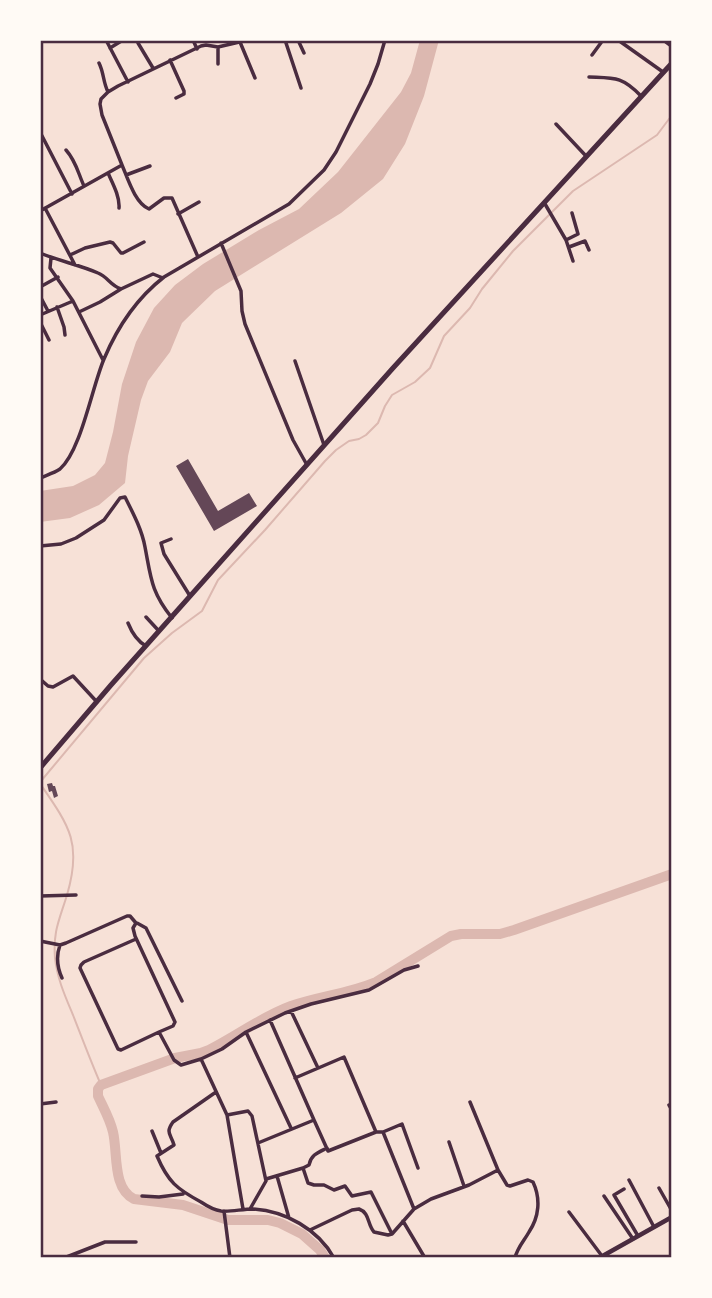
<svg xmlns="http://www.w3.org/2000/svg" width="712" height="1298" viewBox="0 0 712 1298" font-family="'IBM Plex Sans',sans-serif">
  <rect width="100%" height="100%" fill="#f7e1d7"/>
  <path fill="#dcb8b0" d="M420 40H439L424 96 405 144 383 179 341 213 215 291 182 323 170 352 148 381 141 400 128 456 125 483 99 505 70 518 40 522V491L73 486 95 475 105 463 113 432 122 384 136 342 154 308 175 285 203 264 259 230 299 209 338 172 401 92 411 73Z"/>
  <g fill="none" stroke-linecap="round" stroke-linejoin="round">
    <path stroke="#dcb8b0" stroke-width="2" d="M101 1085C91 1062 82 1038 73 1015 65 996 57 978 55 958 53 931 59 921 67 895 82 844 70 827 41 785V781L144 658 172 633 202 611 218 580 265 530 325 461 336 450 349 441 359 439 366 435 378 423 385 406 392 395 415 382 430 368 444 336 470 308 482 289 513 251 573 191 657 135 672 115"/>
    <path stroke="#dcb8b0" stroke-width="10" d="M325 1258 320 1250 302 1234 280 1223 268 1220H228L183 1205 134 1199C112 1188 118 1153 113 1132 110 1119 103 1107 98 1096V1089L101 1085 175 1058 201 1053 209 1050C237 1036 261 1017 291 1006 320 996 347 994 376 982L451 936 461 934H500L514 930 672 874"/>
  </g>
  <path fill="#644757" d="M188 459 218 511 249 493 257 506 214 531 176 466Z
    M52 783 53 786H55L58 796 54 798 52 791 49 792 47 784Z"/>
  <g fill="none" stroke-linecap="round" stroke-linejoin="round">
    <path stroke="#4a2c40" stroke-width="3.5" d="M106 40 128 82
      M193 40 197 49
      M285 40 301 88
      M298 40 304 53
      M618 40 663 72
      M240 42 255 78
      M138 43 153 68
      M110 48 123 40
      M592 55 603 40
      M170 60 184 91V94L176 98
      M99 63C104 73 103 82 108 92
      M218 64V47
      M589 77C614 78 622 76 641 96
      M556 124 586 156
      M40 132 72 194
      M66 150C76 161 78 173 84 186
      M122 165C128 179 135 203 149 209L164 198H172L198 257
      M108 173C113 184 120 197 119 208
      M126 175 150 166
      M545 204 566 240 573 261
      M45 208 75 265
      M40 211 122 165 102 115 100 104 101 99 108 92 118 86 201 46 206 45 218 47 248 40
      M178 214 199 202
      M566 240 578 234 572 213
      M221 243 241 291 242 311 245 324 293 440 307 465
      M569 247 585 241 589 250
      M40 253C59 261 80 265 98 273 108 277 110 285 121 289
      M70 255 85 248 110 242 113 243 121 253H123L144 242
      M51 258 50 268 73 301 103 360
      M40 287 58 277
      M40 296 48 311
      M57 307 64 327 65 335
      M79 312 100 302 121 289 153 274 163 278
      M40 315 73 301
      M40 322 49 340
      M295 361 324 445
      M40 478C47 475 54 473 60 469 81 451 92 387 104 359 117 328 137 298 164 277L289 204 324 170 336 152 370 84 378 64 385 40
      M171 539 161 543 164 554 190 596
      M40 546 61 544 76 538 104 520 120 498 125 497C133 513 142 530 145 547 151 578 151 592 172 618
      M146 617 158 630
      M128 623C132 633 137 641 146 646
      M40 679 48 686 53 687 73 676 97 702
      M40 896 76 895
      M137 923 146 928 182 1001
      M136 939 84 962 81 965 80 968 118 1049 121 1050 159 1032
      M40 941 60 945 66 943 127 916H130L136 923 133 928 135 936 175 1022 173 1026 159 1032 174 1060 181 1065 201 1059 222 1049 246 1032 285 1013 311 1004 369 990 404 970 418 966
      M60 945C56 956 57 967 62 978
      M291 1011 318 1068
      M246 1032 291 1128
      M201 1059 227 1115 243 1209
      M295 1078 344 1057 376 1132H383L414 1209
      M216 1092 173 1122C165 1133 171 1134 174 1145L157 1156C168 1182 177 1189 201 1202 207 1206 213 1210 221 1211 231 1212 242 1209 253 1209 285 1211 318 1229 334 1258
      M470 1102 498 1170 507 1185 510 1186 528 1180 533 1182C541 1199 539 1217 529 1232 524 1241 517 1248 515 1258
      M40 1104 56 1102
      M669 1105 672 1110
      M227 1115 248 1111 252 1116 266 1181 250 1209
      M314 1120 328 1151 376 1132
      M152 1131 161 1153
      M383 1132 402 1124 418 1168
      M449 1142 464 1186
      M258 1143 314 1120 270 1020
      M327 1148C317 1153 311 1155 309 1165L303 1168 308 1183 314 1185H324L334 1190 345 1186 352 1196 371 1192 392 1234
      M277 1176 289 1218
      M266 1179 303 1168
      M629 1180 654 1227
      M659 1188 672 1211
      M624 1189 614 1195 638 1236
      M142 1196 159 1197 183 1194
      M604 1196 633 1239
      M224 1211 230 1258
      M569 1212 602 1256
      M403 1221 425 1258
      M310 1230 352 1210 359 1209C370 1213 367 1224 374 1232L388 1235 392 1234 414 1209 431 1199 469 1185 498 1170
      M64 1258 105 1242H136"/>
    <path stroke="#4a2c40" stroke-width="4.5" d="M599 1258 672 1217"/>
    <path stroke="#4a2c40" stroke-width="4.5" d="M664 40 672 46"/>
    <path stroke="#4a2c40" stroke-width="5" d="M40 768 111 685 393 368 672 63
      M40 1254 42 1258"/>
  </g>
  <rect width="712" height="1298" fill="none" stroke="#fffaf5" stroke-width="84"/>
  <rect x="42" y="42" width="628" height="1214" fill="none" stroke="#4a2c40" stroke-width="2.5"/>
</svg>
